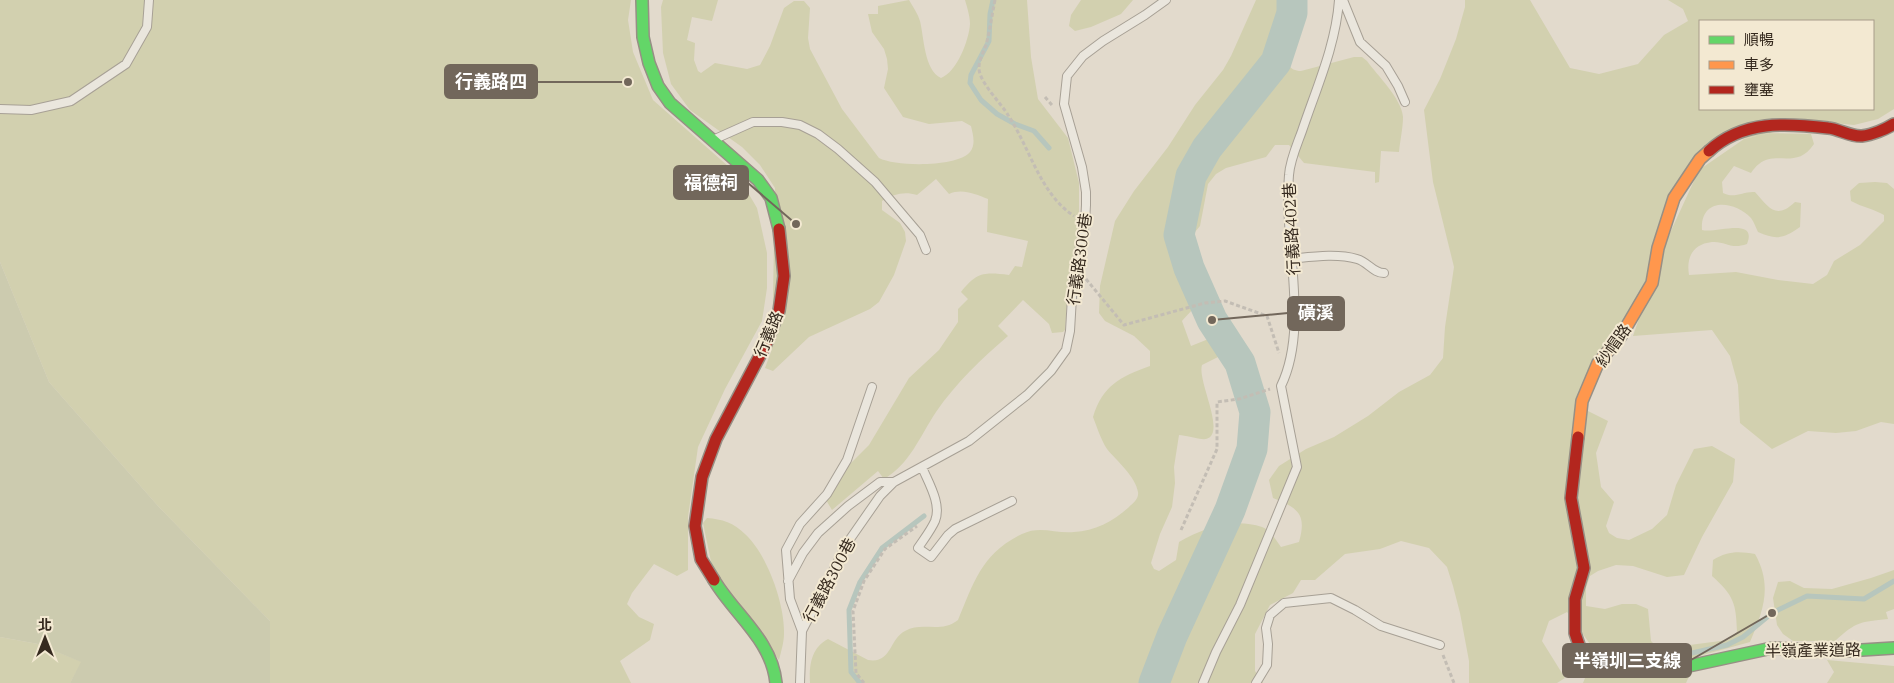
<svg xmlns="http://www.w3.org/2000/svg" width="1894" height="683" viewBox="0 0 1894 683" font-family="'IBM Plex Serif','Noto Sans TC',serif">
  <rect width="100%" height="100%" fill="#e2dacc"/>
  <path fill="#d2d0af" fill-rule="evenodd" d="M0 0H631L628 20 633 52 653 100 737 174 757 208 767 253V288L762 321 725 389 698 447 688 517V570L677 576 654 564 632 593 627 604 639 617 654 624 650 640 620 661 631 683H270V621L158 506 49 382 0 262Z
    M663 0H718L712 21 692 17 687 40 695 43 694 60 698 71 701 73 715 63 747 69 760 65 770 46 784 8 794 1H804L810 8 808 38 810 49 842 109 879 158C896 167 958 167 970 152 976 144 973 135 971 126L962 121 929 124 903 117 884 88 888 69 887 59 884 49 872 32 868 14H878V6L909 0C913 7 918 14 920 21 924 37 924 70 941 78 957 72 969 40 970 24 970 16 967 7 965 0H1027L1031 57 1038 99 1068 138 1079 183V235L1068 289 1065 330 1063 332 1052 333 1049 324 1023 300 998 326 1008 336C981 359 956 383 936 412 920 436 910 464 884 479L878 471 832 510 826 500 844 470 869 445 909 378 939 350 958 322V309L968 299 961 292C977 272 984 272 1009 275L1015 266 1022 267 1028 241 987 232 988 199C975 194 962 188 949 194L936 179 917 195C904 191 894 194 882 201V210L900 223 905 232 906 241 894 275 879 302 870 309 809 337 773 371 765 368 772 349 775 188 760 165 742 147 690 110 671 84 663 53 661 7Z
    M1081 0H1133L1121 14 1091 27 1075 31 1069 26 1071 15Z
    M1256 0H1294V38L1288 64C1291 69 1295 71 1301 71L1354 57H1362L1367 61C1377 75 1402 99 1403 117 1403 128 1400 141 1399 152L1381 151 1379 182 1375 183V172L1304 163 1289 145H1275L1266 157 1226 168 1216 174 1208 184 1200 226 1189 239C1191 258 1206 283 1197 302 1194 309 1187 315 1182 321L1191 346 1221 334C1228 337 1234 341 1232 350L1202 365C1197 381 1227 434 1206 439 1200 440 1185 435 1179 435L1174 467 1175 483 1172 507 1160 534 1151 563 1154 569 1159 571 1176 560 1179 542C1203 528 1233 517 1262 527 1270 530 1276 540 1281 547L1299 542C1307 514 1298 508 1273 498L1269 480 1279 466 1306 449 1334 437 1368 416 1399 392 1430 375 1443 358 1445 327 1454 267 1433 182 1424 110 1440 79 1456 39 1465 7V0H1530L1570 68 1599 74 1638 64 1664 35 1688 21 1683 9 1668 0H1894V109L1878 119 1854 125 1823 122 1703 147 1646 280 1584 409 1608 421 1596 453 1601 487 1614 502 1606 526 1609 533 1617 538 1629 540 1652 529 1667 515 1676 485 1694 449 1712 446 1735 459 1733 482 1702 537 1684 575 1667 577 1633 566 1616 565 1598 571 1590 576 1586 588V606L1605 609 1622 604H1636L1648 609 1651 641 1659 649 1728 640 1737 632C1736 603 1734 596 1712 576L1713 560C1727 551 1739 551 1755 554 1773 586 1763 611 1750 642L1681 661 1600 658 1567 612 1549 621 1542 641 1565 678 1557 683H1469V661L1460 613 1453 586 1447 567 1429 548 1401 541 1380 549 1345 554 1315 580H1301L1293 593 1270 605 1255 634V671L1263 683H810C809 666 811 648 828 639L868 660C892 664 889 639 905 631 923 621 940 634 958 620 974 582 982 553 1022 534 1040 525 1056 534 1074 532 1095 531 1114 521 1129 507 1133 503 1139 499 1138 492 1136 477 1116 460 1107 449 1101 440 1097 427 1093 417 1103 385 1120 377 1150 366V351L1134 336 1105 321 1099 313 1100 286 1115 221 1134 191 1168 147 1195 105 1223 70 1231 56ZM1700 21H1873V109H1700Z
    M1769 133 1811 134 1814 144C1797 170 1776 150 1759 164 1756 166 1753 170 1751 173L1734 166 1722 182 1723 193C1735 199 1743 191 1755 192 1769 208 1776 220 1795 202L1801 203 1800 227C1783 239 1776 240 1758 232 1756 228 1754 222 1751 218 1734 200 1700 197 1702 230 1715 234 1758 216 1747 244 1730 250 1726 241 1712 242 1693 244 1686 257 1689 275L1736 272 1778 280 1813 284 1827 275 1834 261 1860 245 1884 221V215C1874 209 1862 207 1851 201L1850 191 1859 183 1875 182 1887 183 1894 189V424L1881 422 1856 431 1836 433 1808 431 1772 449 1740 423 1738 385 1730 356 1712 330 1633 336 1664 246 1699 170 1744 139Z
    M707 518C722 519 734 523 745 534 767 554 785 604 784 634 784 642 781 652 779 660L714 576 703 523Z
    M1894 570V609L1886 612 1888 619C1860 622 1857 621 1835 641H1793L1783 634 1777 625 1773 598 1778 582 1790 581 1804 588 1832 589 1871 578Z
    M0 637 38 644 82 662 70 683H0Z
    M1827 660 1894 666V683H1827L1834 672Z
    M1589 668 1691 672 1686 683H1583Z"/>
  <path fill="#cccbaf" d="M0 262 49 382 158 506 270 621V683H70L81 662 38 644 0 637Z"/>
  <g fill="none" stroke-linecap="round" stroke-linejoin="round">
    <path stroke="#b7c6bd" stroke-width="5" d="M993 0 990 14 989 41 971 75 970 83 981 100 997 114 1015 124 1034 131 1049 148
      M1666 659 1727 645 1743 637 1772 613 1807 596 1864 599 1894 581
      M860 683 851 672 849 610 860 582 882 548 924 516"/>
    <path stroke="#b7c6bd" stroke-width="31" d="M1154 683 1172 636 1230 510 1252 449 1255 412 1240 363 1212 320 1189 268 1179 235 1191 176 1207 148 1276 62 1292 13V0"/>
    <defs>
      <path id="lane" d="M1343 0 1360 42 1386 66 1398 86 1405 102
        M0 109 31 110 71 101 126 64 147 27 149 0
        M715 139 753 122H782L800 125 818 134 838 149 875 182 920 235 926 250
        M1290 259C1311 257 1336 253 1357 259 1368 262 1373 273 1384 273
        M922 467C928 482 942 504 935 521 931 530 924 539 918 548L931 557 948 535 955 529 1012 501
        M788 581 803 553 818 533 848 506 880 482H894
        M802 631 848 542 880 496 894 482 969 441 1027 395 1051 371 1066 350 1070 331 1073 280 1085 223 1086 205V192L1082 167 1064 104 1067 76 1083 56 1103 41 1145 15 1166 0
        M800 683 802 631 790 599 786 550 800 524 827 494 847 460 872 387
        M1203 683 1216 652 1240 605 1297 467 1281 386C1310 326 1283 241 1289 175 1290 160 1297 145 1302 131 1316 89 1336 45 1339 0
        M1256 683 1267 665 1268 644 1266 628 1270 615 1284 603 1331 598 1355 610 1381 626 1440 645"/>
      <path id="fast" d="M642 0 643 37 649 63 658 86 670 103 758 180 771 198 779 229
        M714 580C734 614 772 640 776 683
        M1668 669H1675L1772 648 1846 651 1894 648"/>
      <path id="slow" d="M1578 437 1582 401 1598 363 1621 336 1652 283 1658 248 1674 198 1700 159 1709 151"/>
      <path id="jam" d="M1709 151C1743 120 1786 123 1828 128 1839 129 1851 137 1862 136 1872 135 1886 129 1894 124
        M1578 437 1571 498 1584 568 1575 599V633L1581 651 1596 662 1622 669H1668
        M714 580 701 559 695 526 702 477 716 439 766 344 779 311 784 276 779 229"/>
    </defs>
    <use href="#lane" stroke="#a7a095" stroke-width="10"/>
    <use href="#fast" stroke="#978f85" stroke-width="14"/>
    <use href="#slow" stroke="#978f85" stroke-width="14"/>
    <use href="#jam" stroke="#978f85" stroke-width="14"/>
    <path stroke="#c3bdb4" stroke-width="3" stroke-dasharray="4 2.5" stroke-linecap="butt" d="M995 0C992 15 990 30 986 45 984 51 979 60 979 67 978 81 1001 103 1008 115 1030 148 1040 194 1074 216
      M1045 97 1052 105
      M1086 279 1124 325 1205 303 1225 301 1267 316 1279 353
      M1181 530 1217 449V402L1239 399 1270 389
      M1443 655 1454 683
      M864 683 856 673 853 611 864 581 885 549 917 526"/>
    <use href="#lane" stroke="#eae6dd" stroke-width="8"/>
    <use href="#fast" stroke="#63d668" stroke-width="11"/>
    <use href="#slow" stroke="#ff974d" stroke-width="11"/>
    <use href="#jam" stroke="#b3261e" stroke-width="11"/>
  </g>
  <g text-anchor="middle" stroke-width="4" stroke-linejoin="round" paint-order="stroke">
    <g font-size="16" fill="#35291e" stroke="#f3e9d2">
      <text transform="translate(1291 229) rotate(-93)" y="6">行義路402巷</text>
      <text transform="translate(1079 259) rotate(-82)" y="6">行義路300巷</text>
      <text transform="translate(768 334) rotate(-67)" y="6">行義路</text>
      <text transform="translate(1613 345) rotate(-55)" y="6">紗帽路</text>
      <text transform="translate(829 580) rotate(-62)" y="6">行義路300巷</text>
      <text transform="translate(1813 650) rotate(-1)" y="6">半嶺產業道路</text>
    </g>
  </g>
  <path fill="none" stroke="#72675b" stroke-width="2" d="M628 82L537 82M796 224L748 183M1212 320L1288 313M1772 613L1691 660"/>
  <g fill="#72675b" stroke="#f3e9d2" stroke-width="2">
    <circle cx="628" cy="82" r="5"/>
    <circle cx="796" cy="224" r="5"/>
    <circle cx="1212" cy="320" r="5"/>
    <circle cx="1772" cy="613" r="5"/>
  </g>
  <g fill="#72675b" stroke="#72675b" stroke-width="2">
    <rect x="445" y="65" width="92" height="33" rx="5"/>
    <rect x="674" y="166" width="74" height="33" rx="5"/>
    <rect x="1288" y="297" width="56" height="33" rx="5"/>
    <rect x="1563" y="644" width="128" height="33" rx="5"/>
  </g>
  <g font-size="18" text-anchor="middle" font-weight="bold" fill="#fff">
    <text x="491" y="88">行義路四</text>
    <text x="711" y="189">福德祠</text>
    <text x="1316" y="319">磺溪</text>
    <text x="1627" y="667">半嶺圳三支線</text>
  </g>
  <rect x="1699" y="20" width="175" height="90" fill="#f3e9d2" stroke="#a79c8a"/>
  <rect x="1709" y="36" width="25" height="8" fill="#63d668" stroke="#a79c8a"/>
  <text x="1744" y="45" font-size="15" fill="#35291e">順暢</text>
  <rect x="1709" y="61" width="25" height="8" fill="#ff974d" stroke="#a79c8a"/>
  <text x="1744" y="70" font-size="15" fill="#35291e">車多</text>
  <rect x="1709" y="86" width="25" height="8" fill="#b3261e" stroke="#a79c8a"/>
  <text x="1744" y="95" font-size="15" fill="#35291e">壅塞</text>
  <g transform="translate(45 638)" stroke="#f3e9d2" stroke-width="4" paint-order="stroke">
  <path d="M0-4L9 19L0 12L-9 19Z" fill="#35291e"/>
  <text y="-8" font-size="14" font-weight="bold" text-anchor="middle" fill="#35291e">北</text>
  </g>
</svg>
